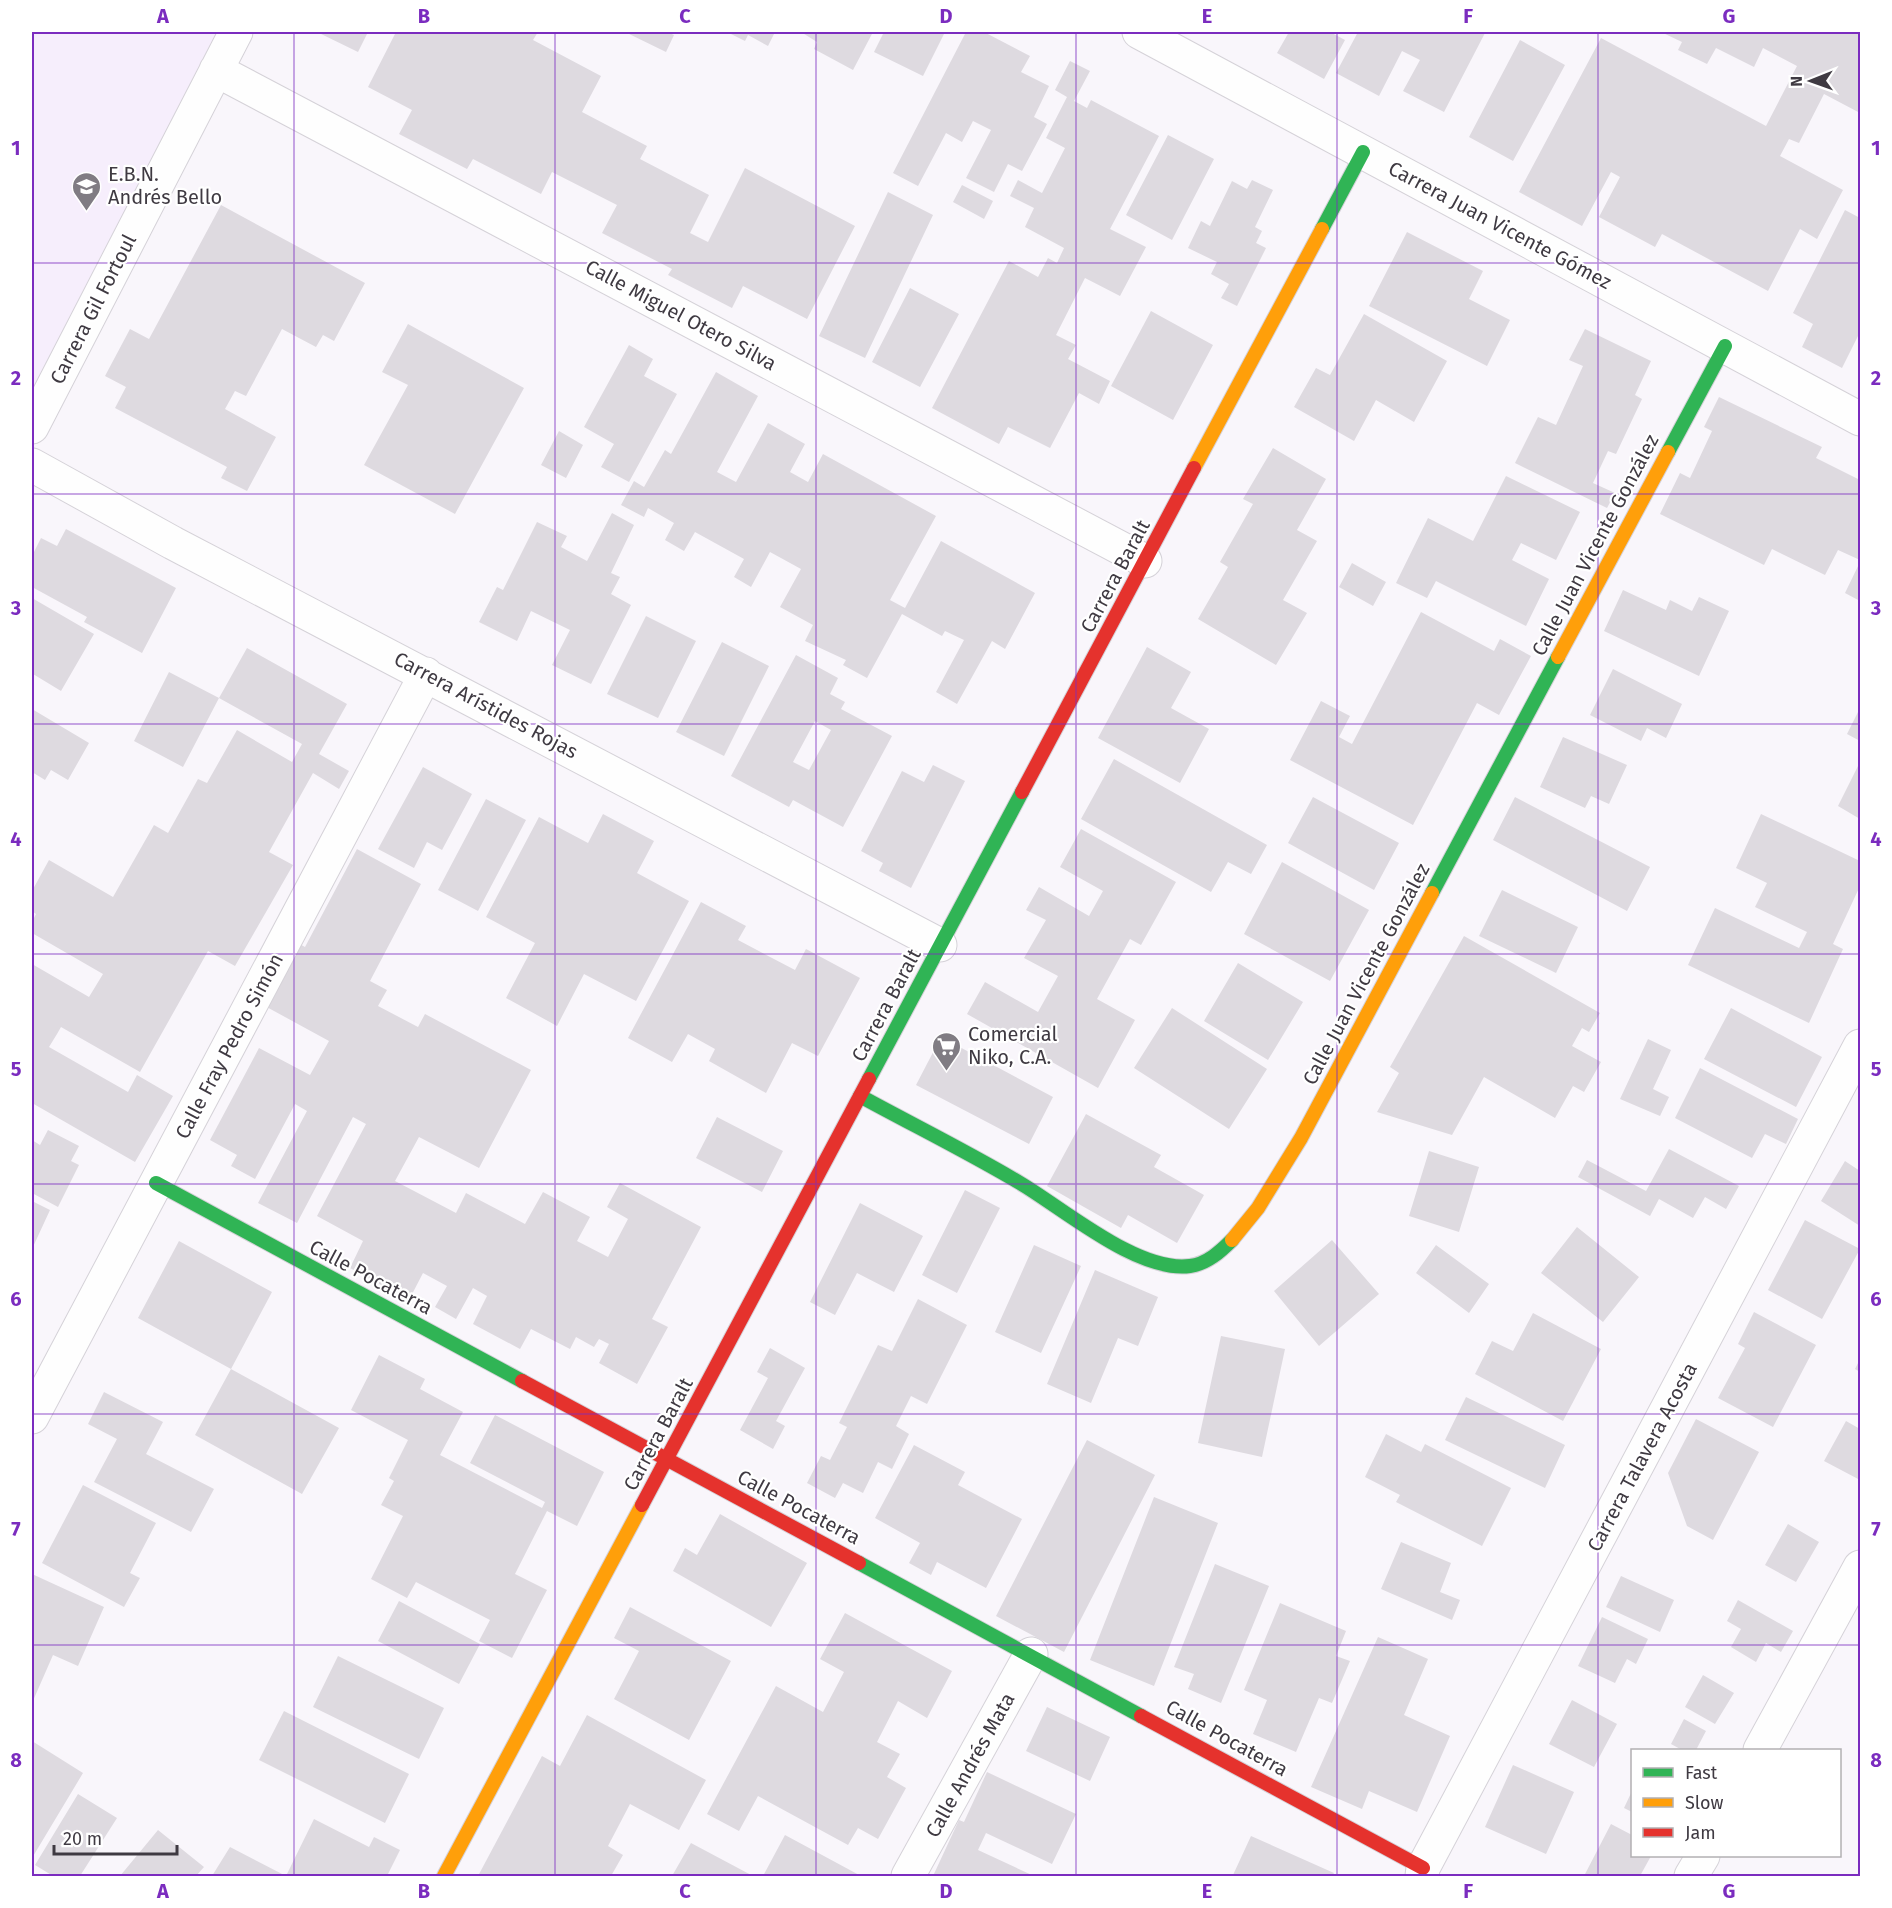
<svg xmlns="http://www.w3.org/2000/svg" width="1892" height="1908" viewBox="0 0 1892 1908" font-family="'Fira Sans',sans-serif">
  <rect width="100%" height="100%" fill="#f9f6fb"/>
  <path fill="#f6eefc" d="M32 32H236L32 427Z"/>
  <path fill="#dedae0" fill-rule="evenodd" d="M317 32H368L358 52Z
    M396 32H538L533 40 601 76 582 112 647 146 640 159 709 195 690 233 708 242 745 168 855 226 807 319 743 286 732 308 668 275 672 269 602 233 617 205 552 172 541 194 473 159 467 169 399 134 412 110 368 87Z
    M625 32H667L674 35 666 52Z
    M727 32H775L768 46 748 35 745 41Z
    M801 32H873L853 70 814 49 817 42Z
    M884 32H945L923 76 874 52Z
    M966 32H984L1030 56 1021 72 1049 86 1034 117 1047 124 1022 171 1008 164 994 192 966 178 991 130 973 121 962 142 946 133 918 186 893 173Z
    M1289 32H1330L1345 40 1324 79 1277 53Z
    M1358 32H1483L1485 33 1444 112 1403 91 1420 60 1402 51 1379 96 1336 73Z
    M1661 32H1860V113L1824 94 1799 143 1789 139 1780 156 1843 190 1817 239 1800 229 1768 291 1662 234 1655 247 1599 217 1620 177 1611 172 1582 226 1519 192 1601 38 1766 126 1797 66 1763 48 1754 67 1716 48 1707 64 1678 50 1682 42Z
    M1520 40 1565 65 1513 161 1469 137Z
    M1070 61 1090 71 1074 101 1087 108 1091 100 1159 136 1110 229 1146 247 1120 296 1085 278 1056 335 1076 345 1068 359 1110 381 1099 404 1079 393 1050 448 1008 427 999 444 932 408 1009 261 1038 277 1048 258 1057 263 1064 248 1025 227 1034 208 1010 196 1018 180 1042 193 1065 148 1046 138 1067 97 1055 90Z
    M1168 135 1214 159 1172 240 1126 215Z
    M1252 180 1273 190 1255 227 1262 231 1256 243 1266 248 1237 306 1221 298 1229 284 1211 274 1217 262 1188 248 1201 221 1210 226 1232 181 1247 189Z
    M962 185 993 201 984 219 953 202Z
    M888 192 933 215 865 358 819 336Z
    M221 205 365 283 334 341 323 335 316 347 282 329 246 396 235 391 225 409 276 437 247 491 221 478 227 467 115 408 126 387 105 376 130 329 149 339Z
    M1845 210 1860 218V332L1842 368 1802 347 1813 324 1793 313Z
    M1407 232 1483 271 1469 299 1510 320 1487 366 1369 306Z
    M910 288 959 314 920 387 872 362Z
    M1151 311 1213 345 1173 420 1111 386Z
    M1364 314 1447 361 1414 422 1376 400 1354 441 1294 407 1316 368 1330 375Z
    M408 324 524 388 455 514 364 465 408 385 382 372Z
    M1585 329 1651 361 1635 395 1642 399 1616 454 1608 451 1593 483 1615 493 1607 508 1515 463 1538 417 1556 425 1583 366 1569 360Z
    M629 345 653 359 644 376 677 394 629 482 601 467 614 444 584 427Z
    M716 372 758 396 717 472 736 482 768 423 805 444 790 472 808 482 823 454 936 516 890 600 905 608 941 541 1035 593 1005 649 992 641 957 704 936 692 964 640 945 631 942 636 902 614 867 678 843 665 846 660 805 641 813 625 780 607 801 569 770 552 751 587 734 577 744 559 695 532 684 551 665 540 674 523 648 508 644 517 621 505 634 481 644 487 665 450 671 454Z
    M1719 397 1822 447 1816 458 1860 480V560L1838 550 1825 575 1772 549 1764 565 1660 514 1680 473 1690 478 1712 431 1704 427Z
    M559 431 583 445 566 478 541 465Z
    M1273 448 1326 479 1297 530 1317 541 1283 600 1307 613 1276 665 1198 619 1228 567 1220 562 1253 504 1243 499Z
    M1506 476 1580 512 1556 560 1521 543 1512 560 1549 579 1526 626 1436 581 1427 598 1396 583 1428 518 1473 541Z
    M612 513 634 525 611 573 620 577 611 594 631 605 591 684 552 665 570 630 531 611 517 641 479 622 497 587 503 590 537 522 567 536 561 547 587 561Z
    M66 529 176 588 142 653 84 622 87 617 32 587V556L41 538 57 546Z
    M1860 562V601L1845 593Z
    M1352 563 1386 582 1373 606 1339 587Z
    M1623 590 1666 610 1670 600 1692 611 1699 597 1729 611 1699 676 1604 631Z
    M32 598 94 634 61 691 33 674 32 677Z
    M1421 612 1494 651 1500 639 1531 656 1499 715 1477 703 1413 825 1290 760 1321 701 1350 716 1339 737 1352 744Z
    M646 616 696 641 658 718 607 694Z
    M722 642 769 666 724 756 676 732Z
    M1147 647 1191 672 1171 708 1209 729 1180 783 1098 738Z
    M247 648 347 704 319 754 349 771 339 789 313 773 269 852 293 865 235 966 208 951 140 1072 61 1027 57 1034 49 1047 128 1092 137 1075 173 1096 135 1162 32 1103V964L89 997 103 974 32 933V922L36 914 32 911V891L49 860 113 897 154 825 168 833 198 779 207 783 237 730 292 762 302 744 219 698Z
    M796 655 838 678 830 694 845 702 841 709 892 736 843 827 793 800 789 807 731 776ZM815 721 831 730 809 770 793 762Z
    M1613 669 1682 704 1666 738 1647 728 1641 741 1590 715Z
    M169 672 219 698 183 767 134 741Z
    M1860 708V741L1847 734Z
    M32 709 89 743 68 780 51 770 45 780 32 772Z
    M1563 737 1627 765 1609 804 1591 796 1585 808 1540 787Z
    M1114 759 1267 845 1251 874 1228 862 1211 892 1081 819Z
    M1860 762V819L1838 806Z
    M933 765 965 781 911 888 879 871 883 863 861 851 902 771 924 782Z
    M423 767 472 794 442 850 427 842 414 868 378 849Z
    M1313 797 1399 843 1374 890 1288 843Z
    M1515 797 1650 867 1627 911 1493 840Z
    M486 799 526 820 478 911 438 890Z
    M603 814 654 841 637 873 689 901 636 1001 584 974 557 1026 506 998 535 943 486 917 539 817 588 843Z
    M1761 814 1860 861V886L1833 944 1843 949 1809 1023 1688 965 1715 908 1799 948 1807 932 1755 907 1767 883 1736 868Z
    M1081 829 1176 882 1141 945 1130 939 1097 999 1135 1020 1098 1088 967 1014 985 982 1038 1012 1058 976 1024 958 1046 920 1026 910 1039 887 1089 916 1103 891 1060 867Z
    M357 849 421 884 370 981 387 990 378 1006 418 1027 425 1014 531 1070 479 1168 419 1137 395 1181 456 1213 466 1193 525 1224 543 1192 590 1217 577 1241 608 1257 628 1219 607 1207 620 1183 701 1227 652 1319 668 1327 637 1384 599 1363 609 1344 599 1339 594 1347 576 1337 570 1349 531 1329 520 1349 473 1324 487 1296 473 1288 456 1319 435 1307 447 1286 423 1273 409 1300 350 1268 363 1241 317 1216 366 1124 353 1117 297 1223 258 1203 307 1111 295 1104 255 1179 231 1166 237 1155 210 1140 259 1048 310 1075 329 1041 263 1005 296 942 305 947Z
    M1282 862 1369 910 1330 981 1244 934Z
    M1502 890 1578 927 1556 973 1479 936Z
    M701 902 746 926 738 940 795 970 806 949 860 978 818 1056 792 1043 766 1093 709 1061 715 1049 688 1034 672 1062 628 1038Z
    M1464 936 1600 1013 1589 1032 1582 1028 1572 1046 1601 1062 1584 1092 1573 1086 1555 1118 1484 1077 1452 1135 1377 1112 1399 1073 1390 1067Z
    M1238 963 1303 1002 1268 1060 1204 1021Z
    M1172 1008 1267 1069 1229 1129 1134 1068Z
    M1731 1008 1822 1057 1796 1107 1704 1059Z
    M941 1037 1053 1097 1029 1144 916 1085Z
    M1648 1039 1671 1050 1653 1089 1669 1097 1660 1116 1620 1099Z
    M1700 1068 1798 1119 1786 1144 1765 1134 1752 1158 1675 1118Z
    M1086 1114 1161 1155 1154 1167 1204 1195 1177 1243 1128 1215 1121 1228 1047 1186Z
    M717 1117 783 1151 762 1192 696 1158Z
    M48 1130 79 1146 71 1161 79 1165 58 1207 32 1193V1140L40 1145Z
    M1669 1149 1739 1186 1726 1209 1705 1197 1693 1218 1659 1199 1650 1216 1578 1177 1587 1160 1646 1191Z
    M1429 1151 1479 1167 1459 1232 1409 1216Z
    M1845 1161 1860 1171V1226L1821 1201Z
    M965 1190 1000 1208 957 1293 922 1275Z
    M32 1201 50 1210 32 1249Z
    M860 1203 923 1236 894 1292 857 1273 835 1315 810 1302Z
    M1805 1220 1860 1249 1822 1319 1768 1290Z
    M1577 1227 1639 1277 1603 1322 1541 1273Z
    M1332 1240 1379 1294 1319 1346 1274 1291Z
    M179 1241 272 1292 231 1369 138 1318Z
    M1034 1245 1081 1266 1041 1353 995 1332Z
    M1436 1245 1489 1284 1469 1313 1416 1273Z
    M1095 1270 1158 1297 1138 1346 1118 1338 1091 1403 1047 1384Z
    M918 1299 967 1325 927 1404 911 1396 896 1426 909 1434 892 1469 878 1462 863 1493 843 1483 835 1498 807 1483 821 1456 830 1460 847 1427 839 1423 878 1345 892 1351Z
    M1754 1312 1816 1345 1773 1427 1718 1398 1745 1348 1738 1344Z
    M1533 1313 1601 1349 1563 1421 1475 1374 1492 1341 1513 1351Z
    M1221 1336 1285 1349 1262 1457 1198 1443Z
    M770 1348 805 1368 776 1421 785 1426 773 1449 740 1430 768 1378 757 1372Z
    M379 1355 425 1379 420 1389 463 1412 440 1455 542 1508 545 1502 470 1463 495 1415 604 1472 577 1526 547 1511 515 1574 547 1590 512 1658 479 1641 490 1620 416 1582 407 1598 371 1579 403 1516 381 1505 394 1481 389 1478 408 1440 351 1410Z
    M1860 1359V1372L1855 1369Z
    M231 1369 339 1428 302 1494 195 1435Z
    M104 1392 163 1422 146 1454 214 1489 191 1532 94 1482 117 1439 88 1424Z
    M1466 1397 1565 1445 1545 1488 1445 1440Z
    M1696 1419 1759 1452 1713 1540 1687 1526 1668 1473Z
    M1846 1421 1860 1429V1480L1824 1461Z
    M1386 1434 1421 1452 1425 1444 1511 1488 1482 1546 1396 1502 1400 1495 1365 1477Z
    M1087 1440 1155 1475 1064 1652 996 1616Z
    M914 1445 965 1472 958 1485 1022 1519 986 1588 937 1562 931 1575 909 1563 920 1543 875 1518Z
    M83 1485 156 1523 130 1573 140 1578 124 1607 42 1563Z
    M1154 1497 1218 1523 1154 1686 1090 1660Z
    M720 1514 807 1563 771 1627 673 1571 685 1548 697 1555Z
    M1788 1524 1819 1542 1796 1582 1765 1565Z
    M1401 1542 1451 1563 1440 1592 1460 1600 1452 1620 1381 1589Z
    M1215 1564 1269 1586 1221 1703 1188 1689 1194 1674 1174 1667Z
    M32 1574 104 1607 78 1666 53 1655 32 1703Z
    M1621 1576 1674 1600 1660 1632 1606 1607Z
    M1738 1600 1793 1631 1781 1652 1766 1643 1756 1662 1731 1647 1741 1629 1727 1621Z
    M399 1601 480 1644 459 1684 378 1641Z
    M1280 1603 1346 1631 1336 1656 1350 1661 1332 1703 1319 1698 1296 1752 1253 1734 1267 1700 1244 1690Z
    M630 1607 731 1661 689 1740 614 1699 639 1651 614 1638Z
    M845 1613 952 1671 927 1718 898 1701 877 1742 900 1754 887 1777 906 1788 878 1839 858 1828 848 1845 758 1796 739 1831 707 1814 776 1686 823 1712 844 1672 820 1659Z
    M1602 1617 1648 1639 1636 1664 1627 1659 1615 1683 1578 1666Z
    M1378 1637 1428 1659 1404 1715 1450 1736 1417 1812 1369 1791 1362 1809 1311 1787Z
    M338 1656 444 1708 419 1759 313 1707Z
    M1703 1675 1734 1693 1715 1724 1685 1707Z
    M1572 1700 1617 1724 1594 1767 1549 1744Z
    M1047 1707 1110 1737 1090 1781 1026 1751Z
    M284 1711 409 1774 385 1823 259 1760Z
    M587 1715 706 1780 679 1830 630 1804 608 1846 623 1855 611 1876H478L542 1756 560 1766Z
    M1684 1719 1706 1731 1696 1750H1682L1671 1744Z
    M32 1741 83 1773 32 1858Z
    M1513 1765 1574 1792 1546 1854 1485 1827Z
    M987 1772 1076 1814 1052 1864 986 1833 978 1850 1034 1876H933L959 1820 964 1822Z
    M1632 1791V1812L1624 1808Z
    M78 1794 117 1818 80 1876H53L35 1865Z
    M314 1819 369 1847 374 1837 400 1850 387 1876H212L230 1847 286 1876Z
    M1611 1824 1632 1835V1856H1651L1640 1876H1584Z
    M158 1830 204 1867 196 1876H120Z
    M785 1835 861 1876H763Z
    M1251 1836 1334 1873 1332 1876 1233 1875Z
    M691 1843 753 1876H672Z"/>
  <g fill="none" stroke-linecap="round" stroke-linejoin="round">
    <defs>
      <path id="street" d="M1139 32 1860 419
        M216 70 1145 561
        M32 427 236 32
        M32 465 173 543 940 945
        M32 1417 426 674
        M1760 1750 1860 1567
        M908 1876 1031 1654
        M1422 1876 1423 1868 1860 1046
        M1691 1876 1703 1856"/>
      <path id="fast" d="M1322 229 1363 152
        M1668 452 1725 346
        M1432 893 1558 657
        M869 1079 1022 792
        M860 1096C913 1125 968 1152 1020 1183 1064 1209 1138 1273 1190 1266 1207 1264 1221 1251 1232 1240
        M156 1183 522 1381
        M859 1563 1141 1716"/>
      <path id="slow" d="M1194 468 1322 229
        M1558 657 1668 452
        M1232 1240 1258 1208 1301 1138 1432 893
        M444 1876 642 1505"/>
      <path id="jam" d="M1022 792 1194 468
        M522 1381 859 1563
        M642 1505 869 1079
        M1141 1716 1423 1868"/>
    </defs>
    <use href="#street" stroke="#d5d2d8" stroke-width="35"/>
    <use href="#fast" stroke="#d5d2d8" stroke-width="16"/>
    <use href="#slow" stroke="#d5d2d8" stroke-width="16"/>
    <use href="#jam" stroke="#d5d2d8" stroke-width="16"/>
    <use href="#street" stroke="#fefefe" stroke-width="33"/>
    <use href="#fast" stroke="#30b455" stroke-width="14"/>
    <use href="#slow" stroke="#ff9f0a" stroke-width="14"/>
    <use href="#jam" stroke="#e5322d" stroke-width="14"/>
  </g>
  <path fill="none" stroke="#7b2cbf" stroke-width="1.5" stroke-opacity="0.55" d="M294 32V1876M555 32V1876M816 32V1876M1076 32V1876M1337 32V1876M1598 32V1876M32 263H1860M32 494H1860M32 724H1860M32 954H1860M32 1184H1860M32 1414H1860M32 1645H1860"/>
  <defs>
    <symbol id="school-pin" viewBox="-11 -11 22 30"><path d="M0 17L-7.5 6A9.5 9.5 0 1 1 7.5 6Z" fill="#807c83" stroke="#fff"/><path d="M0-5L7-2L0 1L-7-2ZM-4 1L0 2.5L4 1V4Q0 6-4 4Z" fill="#fff"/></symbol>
    <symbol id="supermarket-pin" viewBox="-11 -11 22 30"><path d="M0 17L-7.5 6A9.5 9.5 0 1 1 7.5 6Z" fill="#807c83" stroke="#fff"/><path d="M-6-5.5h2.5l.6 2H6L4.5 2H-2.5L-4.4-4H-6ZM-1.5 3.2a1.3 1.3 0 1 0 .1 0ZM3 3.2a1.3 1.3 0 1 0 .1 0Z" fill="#fff"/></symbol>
  </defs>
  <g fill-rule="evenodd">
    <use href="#school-pin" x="70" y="170" width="33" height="45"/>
    <use href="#supermarket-pin" x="930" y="1030" width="33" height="45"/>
  </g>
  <g text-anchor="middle" stroke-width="4.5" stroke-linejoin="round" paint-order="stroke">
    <g font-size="20" fill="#3f3a42" stroke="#fff" text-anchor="start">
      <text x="108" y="181">E.B.N.<tspan x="108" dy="23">Andrés Bello</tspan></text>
      <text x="968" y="1041">Comercial<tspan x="968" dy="23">Niko, C.A.</tspan></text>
    </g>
    <g font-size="20" fill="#3f3a42" stroke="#fff">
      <text transform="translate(1500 225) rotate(28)" y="7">Carrera Juan Vicente Gómez</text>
      <text transform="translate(93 309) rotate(-63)" y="7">Carrera Gil Fortoul</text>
      <text transform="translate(681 315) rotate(28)" y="7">Calle Miguel Otero Silva</text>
      <text transform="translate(1595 545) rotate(-62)" y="7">Calle Juan Vicente González</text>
      <text transform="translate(1115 576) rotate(-62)" y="7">Carrera Baralt</text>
      <text transform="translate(486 705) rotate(28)" y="7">Carrera Arístides Rojas</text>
      <text transform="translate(1366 974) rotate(-62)" y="7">Calle Juan Vicente González</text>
      <text transform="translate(886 1005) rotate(-62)" y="7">Carrera Baralt</text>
      <text transform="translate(229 1046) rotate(-62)" y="7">Calle Fray Pedro Simón</text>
      <text transform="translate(371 1277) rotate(28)" y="7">Calle Pocaterra</text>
      <text transform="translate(658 1434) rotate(-62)" y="7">Carrera Baralt</text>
      <text transform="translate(1642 1457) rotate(-62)" y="7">Carrera Talavera Acosta</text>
      <text transform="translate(799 1507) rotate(28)" y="7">Calle Pocaterra</text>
      <text transform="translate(1227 1738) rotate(29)" y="7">Calle Pocaterra</text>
      <text transform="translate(970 1765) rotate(-61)" y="7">Calle Andrés Mata</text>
    </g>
  </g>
  <rect width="1892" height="1908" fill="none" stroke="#ffffff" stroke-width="66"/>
  <rect x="1631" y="1749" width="210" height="108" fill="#ffffff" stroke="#b2b0b3" stroke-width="1.5"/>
  <rect x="1643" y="1768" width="30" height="9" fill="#30b455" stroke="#b2b0b3" stroke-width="1.5"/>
  <text x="1685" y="1779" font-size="18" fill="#3f3a42">Fast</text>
  <rect x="1643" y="1798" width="30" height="9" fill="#ff9f0a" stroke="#b2b0b3" stroke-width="1.5"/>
  <text x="1685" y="1809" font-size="18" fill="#3f3a42">Slow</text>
  <rect x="1643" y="1828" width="30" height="9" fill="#e5322d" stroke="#b2b0b3" stroke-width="1.5"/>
  <text x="1685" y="1839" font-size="18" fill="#3f3a42">Jam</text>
  <g transform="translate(1811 81) rotate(269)" stroke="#ffffff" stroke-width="4.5" paint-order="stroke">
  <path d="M0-4.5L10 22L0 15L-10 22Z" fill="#3f3a42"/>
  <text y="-9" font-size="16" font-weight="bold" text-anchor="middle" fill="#3f3a42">N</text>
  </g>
  <path d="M54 1845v9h123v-9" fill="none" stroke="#3f3a42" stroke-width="3"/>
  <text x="63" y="1845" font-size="18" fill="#3f3a42" stroke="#ffffff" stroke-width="4.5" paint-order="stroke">20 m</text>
  <rect x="33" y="33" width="1826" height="1842" fill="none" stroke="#7b2cbf" stroke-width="2"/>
  <g font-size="20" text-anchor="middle" font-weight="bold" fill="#7b2cbf">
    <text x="163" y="23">A</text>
    <text x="424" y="23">B</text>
    <text x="685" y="23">C</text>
    <text x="946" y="23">D</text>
    <text x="1207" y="23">E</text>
    <text x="1468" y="23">F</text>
    <text x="1729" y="23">G</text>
    <text x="16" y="155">1</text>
    <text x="1876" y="155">1</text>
    <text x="16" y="385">2</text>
    <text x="1876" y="385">2</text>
    <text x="16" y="615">3</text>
    <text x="1876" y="615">3</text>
    <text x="16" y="846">4</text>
    <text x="1876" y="846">4</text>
    <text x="16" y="1076">5</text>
    <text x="1876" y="1076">5</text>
    <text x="16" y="1306">6</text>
    <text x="1876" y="1306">6</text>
    <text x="16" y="1536">7</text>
    <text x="1876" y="1536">7</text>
    <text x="16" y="1767">8</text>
    <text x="1876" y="1767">8</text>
    <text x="163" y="1898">A</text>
    <text x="424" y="1898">B</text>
    <text x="685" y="1898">C</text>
    <text x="946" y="1898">D</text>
    <text x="1207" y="1898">E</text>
    <text x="1468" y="1898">F</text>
    <text x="1729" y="1898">G</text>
  </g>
</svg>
